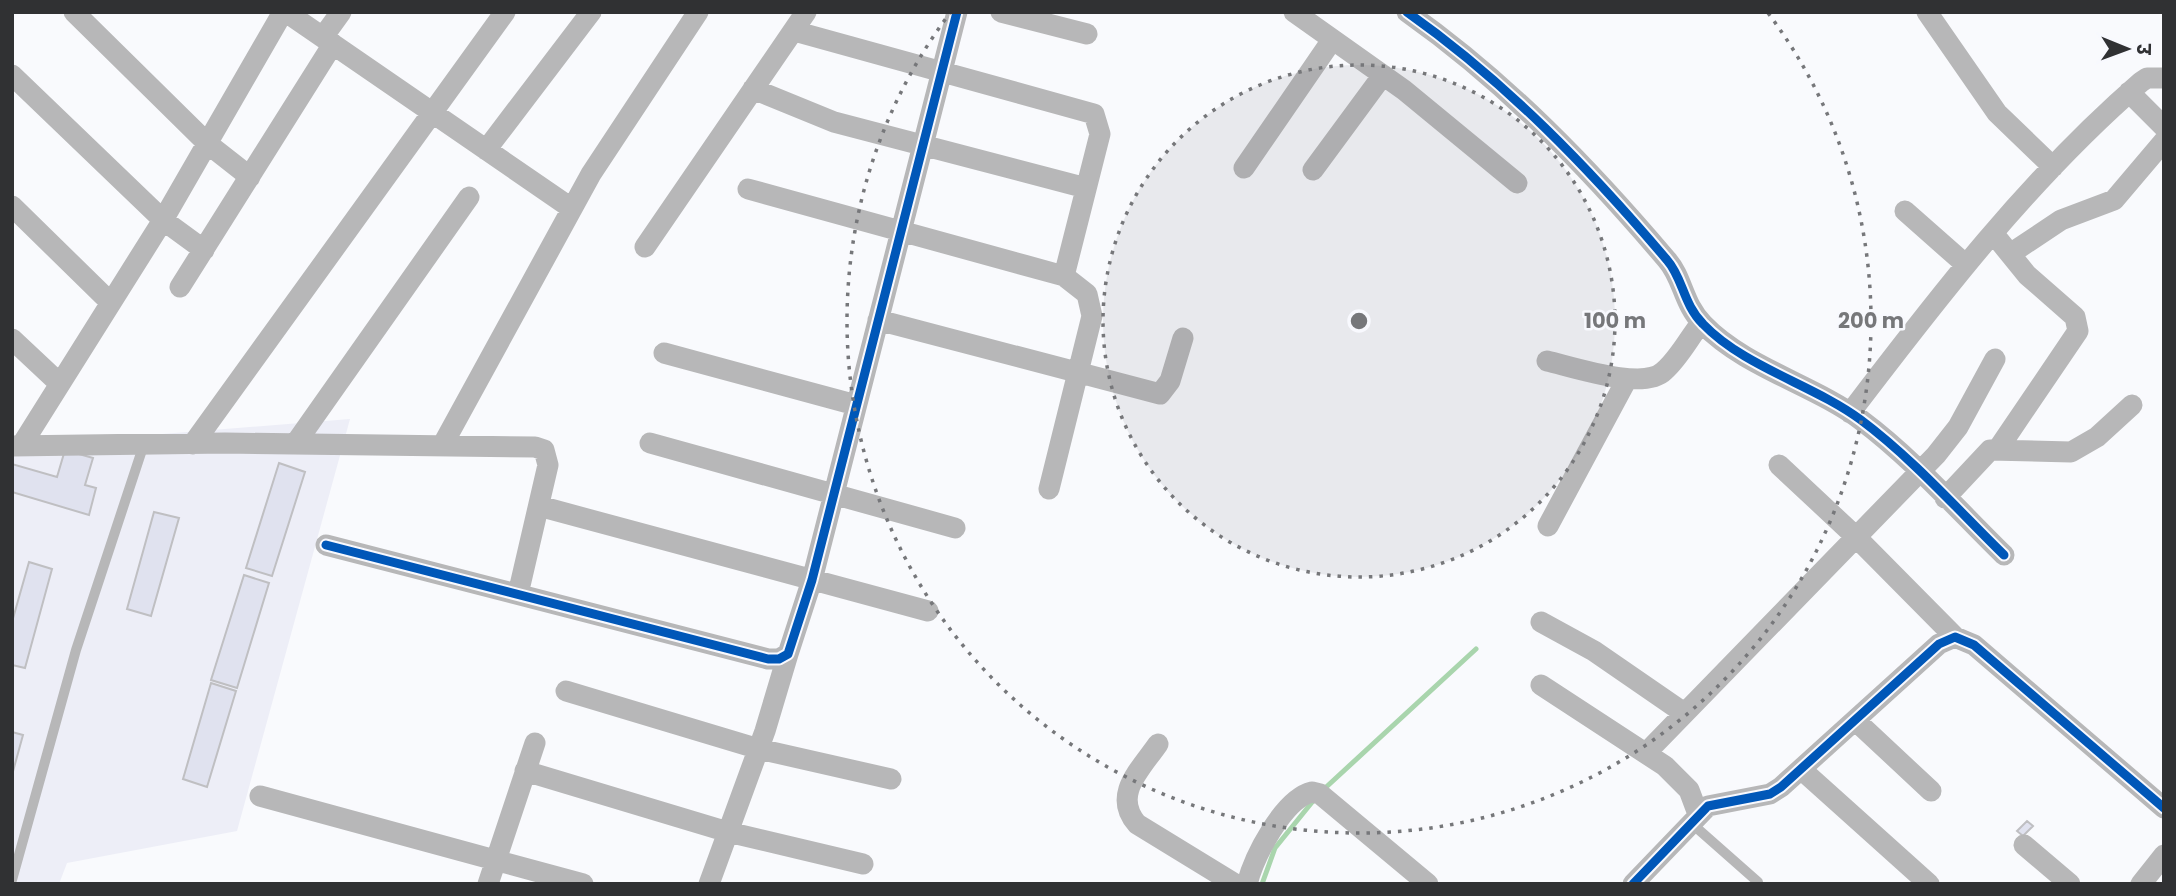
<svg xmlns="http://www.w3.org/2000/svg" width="2176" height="896" viewBox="0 0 2176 896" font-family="Poppins,'Noto Sans Devanagari',sans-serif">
  <rect width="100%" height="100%" fill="#f9fafd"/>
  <path fill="#edeef7" d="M350 419 237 831 67 863 59 884H12V446Z"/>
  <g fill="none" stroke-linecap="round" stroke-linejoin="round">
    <path stroke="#a9d5ad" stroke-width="5" d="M1323 790 1476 649
      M1262 884 1275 848 1313 801"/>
  </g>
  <path fill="#e0e2ef" stroke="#bfbfc2" stroke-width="2" d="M65 450 93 458 85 485 96 488 89 515 12 492V464L57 477Z
    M279 463 305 472 272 576 246 568Z
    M154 512 179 518 151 616 127 609Z
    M29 562 52 569 25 668 12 665V622Z
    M244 575 269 583 237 688 211 680Z
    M211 683 236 691 207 787 183 779Z
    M12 732 23 735 12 775Z
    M2027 821 2033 826 2023 836 2017 831Z"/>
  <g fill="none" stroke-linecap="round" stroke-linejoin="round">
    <path stroke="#b7b7b8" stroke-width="10" d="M1690 822 1758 882
      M12 880 76 650 144 444"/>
    <path stroke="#b7b7b8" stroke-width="21" d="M74 12 208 144 250 177
      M286 12 571 208
      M1001 12 1087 34
      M1294 12 1404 90 1517 183
      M1407 12C1506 82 1589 168 1667 260 1683 278 1683 304 1703 324 1744 367 1814 385 1861 420 1912 458 1959 511 2004 555
      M1927 12 1997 113 2053 167
      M794 31 1094 114 1100 134 1064 276
      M323 37 341 12
      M12 75 163 220 204 250
      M753 89 834 122 1086 188
      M2129 92 2164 127
      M486 150 591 12
      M1244 168 1332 40
      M1313 170 1383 75
      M748 189 1064 276 1087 294 1092 316 1049 489
      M12 206 110 302
      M1905 211 1965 264
      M1993 233 2027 275 2075 317 2078 331 1998 449
      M645 247 806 12
      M2010 254 2061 220 2114 200 2164 141
      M180 287 333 44
      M878 320 1160 394 1170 381 1183 338
      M12 339 60 384
      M664 353 856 405
      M1547 361C1573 367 1644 391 1664 371 1679 358 1689 338 1701 323
      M1850 413C1939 296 2029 179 2141 82L2147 78H2164
      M650 443 955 528
      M193 444 505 12
      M295 444 469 197
      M12 446 225 443 535 447 544 450 548 465 518 594
      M21 446 163 220 283 12
      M442 446 591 174 698 12
      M1779 465 1855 536 1955 637
      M1945 498 1990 450 2071 452 2097 437 2132 405
      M539 506 928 611
      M1548 526 1627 379
      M326 545 768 659H779L788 654 812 580 957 12
      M1541 622 1594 651 1684 713
      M1541 685 1665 766 1689 790 1698 814
      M566 691 759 749 891 779
      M1856 721 1931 791
      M1158 744C1140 770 1112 795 1137 824L1235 884
      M1646 753 1936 455 1958 427 1995 359
      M1802 770 1929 884
      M525 771 728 832 863 864
      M260 796 583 884
      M2024 845 2070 884
      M488 884 535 743
      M709 884 765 731 788 654
      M1247 884C1254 857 1283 799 1312 792L1320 794 1428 884
      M1633 884 1708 806 1770 794 1781 787 1939 644 1955 637 1974 645 2164 808
      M2141 884 2164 855"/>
    <defs>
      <path id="cycleway" d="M1407 12C1506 82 1589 168 1667 260 1683 278 1683 304 1703 324 1744 367 1814 385 1861 420 1912 458 1959 511 2004 555
        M326 545 768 659H779L788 654 812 580 957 12
        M1633 884 1708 806 1770 794 1781 787 1939 644 1955 637 1974 645 2164 808"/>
    </defs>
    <use href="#cycleway" stroke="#f8f9fe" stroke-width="13"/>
    <use href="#cycleway" stroke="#0057b8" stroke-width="9"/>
  </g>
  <circle cx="1359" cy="321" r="256" fill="#76777a" fill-opacity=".12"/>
  <g fill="none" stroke="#76777a" stroke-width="3.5" stroke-dasharray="3.5 7">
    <circle cx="1359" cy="321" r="256"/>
    <path d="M1768 13A512 512 0 1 1 950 13"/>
  </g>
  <circle cx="1359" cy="321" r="10" fill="#76777a" stroke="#f8f9fe" stroke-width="3.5"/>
  <g font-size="21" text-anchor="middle" font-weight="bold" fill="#76777a" stroke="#f8f9fe" stroke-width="5" stroke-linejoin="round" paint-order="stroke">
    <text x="1615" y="328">100 m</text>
    <text x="1871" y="328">200 m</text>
  </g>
  <rect width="2176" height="896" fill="none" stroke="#303133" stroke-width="28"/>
  <g transform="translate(2127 49) rotate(91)" stroke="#f8f9fe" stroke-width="5" paint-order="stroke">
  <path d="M0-5L12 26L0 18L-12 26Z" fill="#303133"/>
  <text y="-10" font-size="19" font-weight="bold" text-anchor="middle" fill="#303133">उ</text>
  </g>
</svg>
